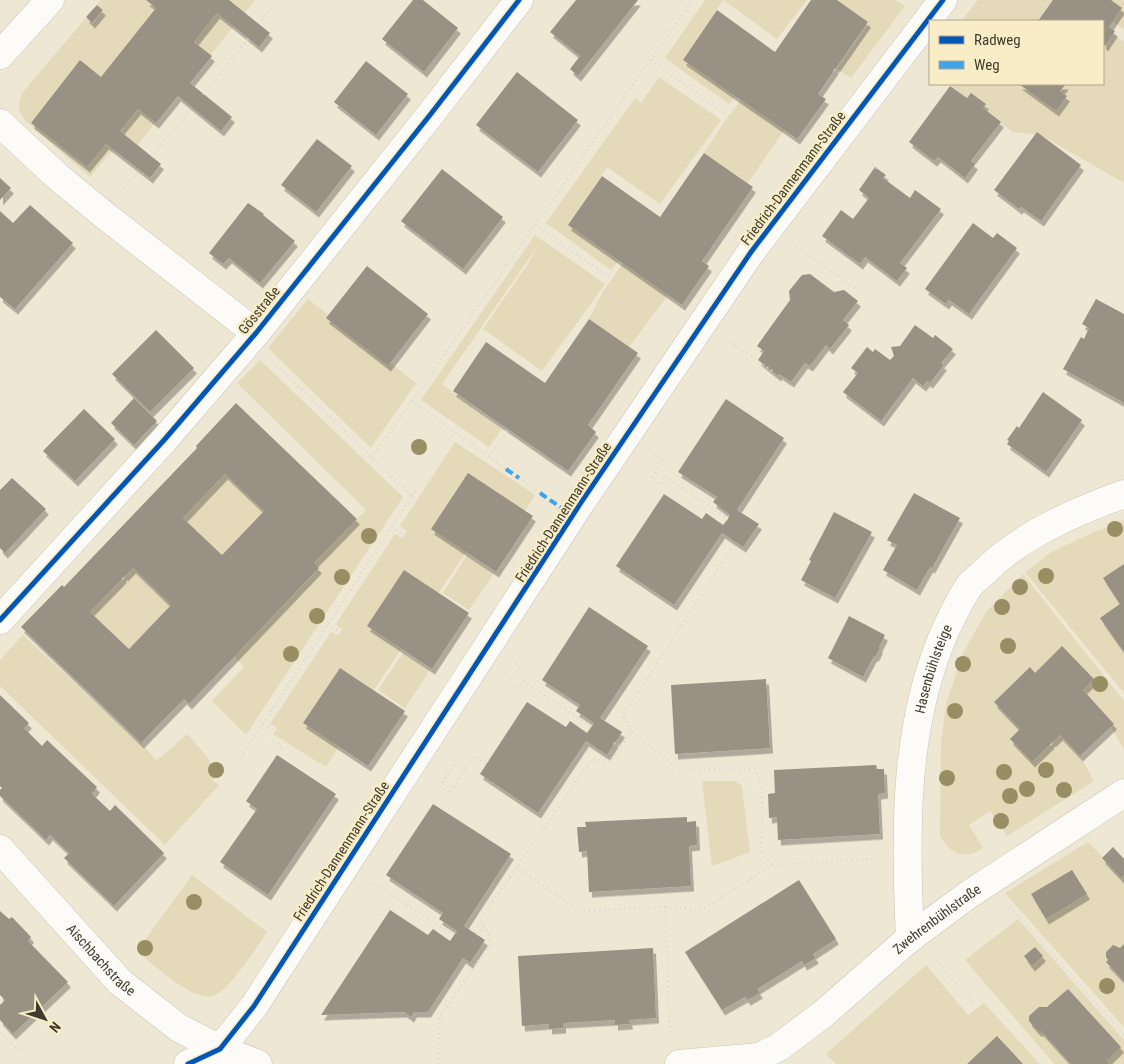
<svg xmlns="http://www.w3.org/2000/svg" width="1124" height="1064" viewBox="0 0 1124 1064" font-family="'Roboto Condensed',sans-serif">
  <defs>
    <filter id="shadow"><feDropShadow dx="3" dy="5.5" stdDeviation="0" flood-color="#0004"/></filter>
  </defs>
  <rect width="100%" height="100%" fill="#eee7d3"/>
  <path fill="#e4d9b9" d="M101 0H255L136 147 124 137 90 177 28 123C18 113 16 105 23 92L86 18 93 24 104 10 97 4Z
    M705 0H807L777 39 723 0 683 60 736 96 729 104 665 58Z
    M837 0H896L905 6 851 78 837 69 869 24 868 22Z
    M978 0H1066L1095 21H961Z
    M1081 0H1124V30Z
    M1103 27 1124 42V183L1041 135 1013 132 948 84H1103Z
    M659 77 721 120 660 204 607 167 568 225 619 260 611 270 546 223 635 98 641 103Z
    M741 100 784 130 748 183 704 153 723 124Z
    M535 235 605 284 542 371 483 329 527 265 541 241 442 384 502 429 489 447 421 400Z
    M623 263 668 295 629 347 589 319 604 290Z
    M308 299 416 383 371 448 268 348Z
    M260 360 403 497 246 735 212 701 244 667 234 656 319 569 314 563 366 510 237 383Z
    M455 442 535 495 525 511 466 552 374 690 340 668 304 723 339 746 326 767 273 734 277 728 270 724 331 632 338 635 342 629 336 624 395 534 402 538 407 531 400 526Z
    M225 474 264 511 222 555 183 518Z
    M1124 520V693L1025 572 1050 553 1092 533Z
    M467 555 494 573 469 610 443 593Z
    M133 568 171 605 129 649 90 612Z
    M1023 574 1124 701V750L1109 723 1078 753 1094 781 1007 836 990 811 969 825 983 848C964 861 951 854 940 836L941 743 946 704 963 653 986 612Z
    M23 635 144 747 156 760C167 754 177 742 187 734 198 747 218 763 213 781L219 785 165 845 0 686V660Z
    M403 653 430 670 405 708 378 690Z
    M702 781H735L742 786 750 852 712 866Z
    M1088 842 1121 876 1124 874V1027L1005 893Z
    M192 875 267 932C257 946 228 993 212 996 190 1000 153 964 137 951Z
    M1018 919 1124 1040V1064H1054L965 960Z
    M926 965 968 1015 984 1003 1040 1064H836L826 1054Z"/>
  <path fill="#9a9185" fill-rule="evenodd" filter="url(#shadow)" d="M146 0H229L270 33 259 47 217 13 194 42 212 56 190 83 232 117 221 131 178 96 156 123 138 109 120 131 161 164 150 178 106 144 87 167 31 123 80 60 101 77 156 8Z
    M413 0H423L458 28 424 72 382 39Z
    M576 0H638L578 76 570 69 580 56 550 32Z
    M811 0H837L868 22 818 94 826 99 797 139 683 60 717 10 775 52Z
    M1053 0H1111L1122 8 1109 27 1115 31 1105 46 1103 44V21H1038Z
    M97 5 103 10 92 23 86 17Z
    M366 61 408 94 376 135 334 102Z
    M517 72 578 120 538 172 476 125Z
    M1019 84H1066L1060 91 1067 96 1056 111Z
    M950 86 967 98 971 93 986 104 983 108 1001 122 971 161 975 164 965 178 938 157 934 161 909 142Z
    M1037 132 1081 165 1041 221 1021 207 1019 209 994 190Z
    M317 139 352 166 316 212 281 185Z
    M704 153 753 187 702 261 709 266 682 305 568 225 602 176 660 217Z
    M875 167 886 175 883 178 910 198 915 190 941 209 900 263 907 268 897 281 865 257 860 264 822 236 841 210 853 219 869 198 859 190Z
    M442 169 503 217 463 269 401 221Z
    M0 178 11 188 0 200Z
    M248 203 264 214 263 215 295 241 260 283 229 258 223 264 209 253Z
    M30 205 73 243 15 309 0 297V211L13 223Z
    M973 223 993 238 997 233 1017 248 969 314 949 300 946 304 925 289Z
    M367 266 428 314 388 366 326 318Z
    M810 274 834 292 844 290 858 301 843 320 849 325 830 349 826 345 810 366 805 363 791 382 779 374 778 376 758 360 764 351 757 346 790 300 789 291 802 275Z
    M1096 299 1124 314V403L1063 369 1081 337 1084 339 1089 328 1082 324Z
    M589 319 638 353 588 425 596 432 568 471 453 391 486 342 545 383Z
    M915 325 933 338 935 335 953 349 941 363 944 365 930 383 927 381 923 386 913 378 881 421 843 392 858 373 851 368 867 347 873 352 875 349 890 360 894 356 891 347 900 346Z
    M156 330 194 368 150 412 112 374Z
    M1043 392 1082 420 1046 472 1007 444 1009 441 1007 440 1017 426 1019 428Z
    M134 398 157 421 134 445 111 423Z
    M726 399 784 438 737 510 759 524 743 547 722 533 674 605 616 566 664 494 702 519 706 513 723 525 728 519 730 515 713 502 717 497 678 472Z
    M236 403 357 519 314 563 319 568 189 704 184 699 141 743 21 627 62 585 64 587 197 448 196 446ZM225 474 264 511 222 555 183 518ZM133 568 171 605 129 649 90 612Z
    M84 409 115 439 75 481 43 451Z
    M468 473 533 516 496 572 431 529Z
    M12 478 46 509 5 553 0 548V490Z
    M914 493 960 518 932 568 930 567 917 590 883 570 897 545 887 540Z
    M834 512 872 532 835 598 801 580 811 561 809 560Z
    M1124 564V652L1100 618 1120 604 1103 578Z
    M404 570 469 613 432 669 367 626Z
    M589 607 648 646 600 718 622 732 607 755 586 741 538 813 480 774 527 702 566 727 570 721 587 733 594 723 576 711 580 705 542 680Z
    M849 616 885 635 879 647 880 648 876 656H874L863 677 828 658Z
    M1062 646 1094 679 1083 690 1114 724 1080 756 1060 735 1032 762 1010 739 1020 729 994 702 1030 667 1035 673Z
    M340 668 405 711 368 766 303 723Z
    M766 679 770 748 675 754 671 685Z
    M0 695 29 723 24 728 42 746 47 740 97 787 92 794 110 811 115 805 164 853 114 906 64 858 69 853 50 835 46 840 0 796V790L2 788 0 786Z
    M277 755 336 794 268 895 220 862 257 809 246 801Z
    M876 765 877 769H884L885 793 878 794 880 834 778 840 777 817 769 818 768 794 775 793 774 770Z
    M433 804 511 854 464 926 485 940 470 963 463 958 428 1012H414L411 1017 404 1012 321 1015 390 910 428 935 433 929 450 941 457 931 439 919 443 913 386 875Z
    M687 817V822L696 821 697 845 689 846 691 886 589 892 587 851 579 852 577 827H586L585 822Z
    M1113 847 1124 859V875L1121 878 1102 858Z
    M1072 870 1087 894 1046 919 1031 894Z
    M799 880 836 939 813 954 816 958 804 965 802 961 757 989 760 993 748 1000 745 997 722 1010 685 952Z
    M0 911 9 919 12 917 31 937 28 941 68 982 13 1034 0 1020V1005L5 1000 0 995Z
    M1124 944V981L1106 962 1108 960 1106 957V952L1113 945 1120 948Z
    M1035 947 1043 956 1032 966 1024 956Z
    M653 948 656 1018 629 1020 630 1024 615 1025V1020L563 1023V1028L549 1029V1024L522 1026 518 956Z
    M1068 989 1121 1047 1107 1061 1110 1064H1071L1041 1031H1038L1029 1021V1016L1039 1007H1047Z
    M997 1036 1023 1064H967Z"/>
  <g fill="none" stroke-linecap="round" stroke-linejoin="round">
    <defs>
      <g id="minor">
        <path d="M0 55 50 0"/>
        <path d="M0 123 58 177 103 214 256 333"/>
        <path d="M0 620 165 439 256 333 430 115 519 0"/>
        <path id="s1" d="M0 849 120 982 179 1028 220 1049 258 1064"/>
        <path id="s2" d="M910 938C905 835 903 725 946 629 953 615 960 599 969 586 973 581 979 577 983 573 1021 535 1074 512 1124 494"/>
        <path d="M188 1064 220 1049 254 1006 580 504 751 252 943 0"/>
        <path id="s3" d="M679 1064 759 1057 779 1047 823 1014 910 938 968 895 1124 793"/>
      </g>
    </defs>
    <use href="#minor" stroke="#cac5b5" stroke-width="29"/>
    <path stroke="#dbd9d3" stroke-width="3" stroke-dasharray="1 4" stroke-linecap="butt" d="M259 24 278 0
      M651 60 729 116
      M834 70 843 76
      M203 94 248 39
      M723 124 743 138
      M152 157 192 108
      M863 160 880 170
      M124 189 140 170
      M535 225 612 279
      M797 247 858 290
      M604 290 624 304
      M730 342 772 371
      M411 401 506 469
      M449 441 455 432
      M654 454 663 461 651 479 659 485 665 476 728 519
      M489 456 508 429
      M372 458 692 0
      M519 478 540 493
      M412 496 416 490
      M392 527 414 542
      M123 578 162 614
      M328 624 349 638
      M983 629C996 635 1011 631 1022 641L1023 659 1028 665
      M517 663 520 665 509 683 517 689 523 681 591 727
      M263 724 283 737
      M631 731 623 715 736 542
      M272 741 283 748
      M614 743 620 747
      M1051 744 1074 767 1082 781
      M459 756 440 787 450 793 474 756 486 764
      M242 758 252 740 412 496 273 362
      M518 868 579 911 665 907 670 1033
      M373 883 454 935
      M665 907 702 910 772 865 876 859
      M1010 907 1124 1035
      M476 934 485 928
      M936 960 974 1003
      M0 1033 17 1049H26
      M438 1064 439 1017 490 945 489 935 480 920 591 760 611 761 631 731 679 769H755C766 789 762 828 761 851L772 865"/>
    <use href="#minor" stroke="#fcfbf8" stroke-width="28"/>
    <path stroke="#3fa4eb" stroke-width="4" stroke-dasharray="8 4" stroke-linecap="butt" d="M506 469 519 478
      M540 493 573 516"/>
    <defs>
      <path id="cycleway" d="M0 620 165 439 256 333 430 115 519 0
        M188 1064 220 1049 254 1006 580 504 751 252 943 0"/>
    </defs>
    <use href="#cycleway" stroke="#f9edc8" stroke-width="8"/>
    <use href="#cycleway" stroke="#0057b8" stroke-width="5"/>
  </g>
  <g fill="#998d63">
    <circle cx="419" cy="447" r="8"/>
    <circle cx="1115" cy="529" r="8"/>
    <circle cx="369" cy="536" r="8"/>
    <circle cx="1046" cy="576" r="8"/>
    <circle cx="342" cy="577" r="8"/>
    <circle cx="1020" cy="587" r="8"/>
    <circle cx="1002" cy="607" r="8"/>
    <circle cx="317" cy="616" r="8"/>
    <circle cx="1008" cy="646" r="8"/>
    <circle cx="291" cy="654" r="8"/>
    <circle cx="963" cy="664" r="8"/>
    <circle cx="1100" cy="684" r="8"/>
    <circle cx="955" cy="711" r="8"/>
    <circle cx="216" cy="770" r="8"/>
    <circle cx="1046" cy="770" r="8"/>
    <circle cx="1004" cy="772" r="8"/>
    <circle cx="947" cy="778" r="8"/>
    <circle cx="1027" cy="789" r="8"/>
    <circle cx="1064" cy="790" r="8"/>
    <circle cx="1010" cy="796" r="8"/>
    <circle cx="1001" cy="821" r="8"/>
    <circle cx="194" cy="902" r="8"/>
    <circle cx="145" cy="948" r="8"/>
    <circle cx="1107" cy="986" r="8"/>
  </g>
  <g text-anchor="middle" stroke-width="5" stroke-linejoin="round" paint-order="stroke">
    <g font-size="14" fill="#403b2c" stroke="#f9edc8">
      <text transform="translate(793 178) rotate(-53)" y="5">Friedrich-Dannenmann-Straße</text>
      <text transform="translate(259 310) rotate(-51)" y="5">Gösstraße</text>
      <text transform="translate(563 512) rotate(-57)" y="5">Friedrich-Dannenmann-Straße</text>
      <text dy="5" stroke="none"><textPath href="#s2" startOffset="272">Hasenbühlsteige</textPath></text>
      <text transform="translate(341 851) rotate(-57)" y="5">Friedrich-Dannenmann-Straße</text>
      <text dy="5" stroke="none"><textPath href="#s3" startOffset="306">Zwehrenbühlstraße</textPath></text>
      <text dy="5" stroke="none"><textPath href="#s1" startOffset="150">Aischbachstraße</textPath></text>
    </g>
  </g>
  <rect x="929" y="20" width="175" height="65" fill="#f9edc8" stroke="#afa68a"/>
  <rect x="939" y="36" width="25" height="8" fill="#0057b8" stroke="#afa68a"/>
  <text x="974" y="45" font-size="15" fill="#403b2c">Radweg</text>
  <rect x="939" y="61" width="25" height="8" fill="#3fa4eb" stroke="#afa68a"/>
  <text x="974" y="70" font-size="15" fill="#403b2c">Weg</text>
  <g transform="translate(45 1019) rotate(130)" stroke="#f9edc8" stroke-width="4" paint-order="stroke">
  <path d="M0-4L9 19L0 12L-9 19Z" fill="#403b2c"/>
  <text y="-8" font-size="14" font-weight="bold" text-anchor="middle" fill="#403b2c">N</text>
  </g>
</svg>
